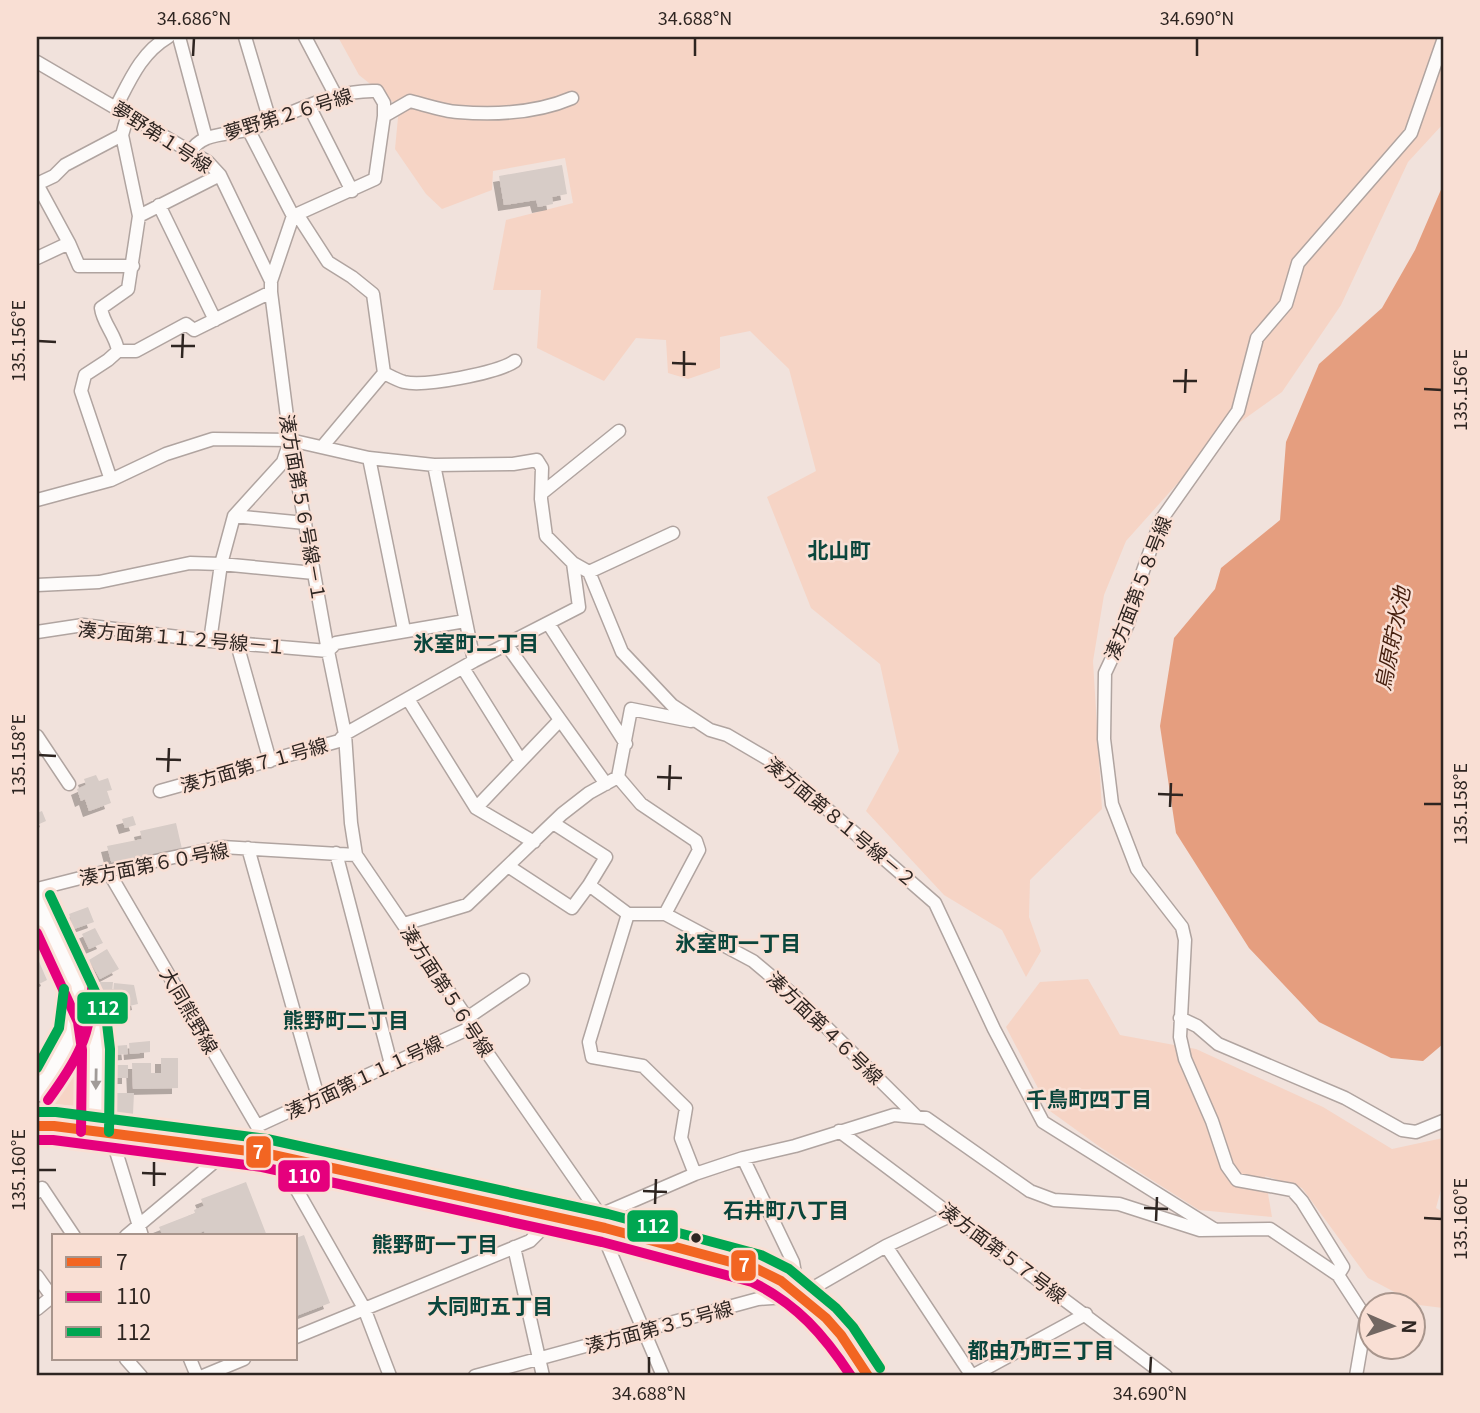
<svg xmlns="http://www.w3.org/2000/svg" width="1480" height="1413" viewBox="0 0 1480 1413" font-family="Georgia,'Noto Sans JP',serif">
  <defs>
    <filter id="shadow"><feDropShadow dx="-6" dy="6" stdDeviation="0" flood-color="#0004"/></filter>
  </defs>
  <rect width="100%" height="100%" fill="#f1e2dc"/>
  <path fill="#f6d4c5" d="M338 37H1443V124L1408 162 1341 305 1282 392 1219 437 1126 541 1104 595 1093 661 1102 809 1030 880 1029 917 1041 951 1026 977 1002 930 944 895 866 811 899 751 880 664 811 608 767 497 816 471 789 369 750 331 720 337V368L688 379 668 373 666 340 636 338 604 381 537 348 541 290H493L506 220 573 203 565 158 493 171 492 190 442 209 426 194 395 149 399 107 359 75Z
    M1088 979 1120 1035 1196 1049 1323 1107 1392 1149 1443 1138V1182L1436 1208 1443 1212V1308L1419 1305 1368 1278 1302 1188 1265 1176 1272 1217 1199 1210 1100 1147 1050 1111 1006 1027 1040 982Z
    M77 1063 83 1069 82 1098 78 1106 52 1104 47 1097C50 1084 63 1067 77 1063Z"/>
  <path fill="#e59e7f" d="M1443 185V1044L1423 1061 1391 1058 1319 1022 1249 948 1176 833 1160 726 1174 638 1215 589 1221 568 1280 520 1286 442 1319 364 1382 308 1415 250Z"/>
  <path fill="#d7ccc7" filter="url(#shadow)" d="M562 165 567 194 552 197 553 204 538 207 536 200 504 205 499 176Z
    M96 775 99 781 108 778 112 790 107 791 111 803 89 811 85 799 81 801 77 789 86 785 84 779Z
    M42 811 46 821 37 825V813Z
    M133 816 136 825 125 828 122 819Z
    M176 823 182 849 112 865 107 846 142 839 140 831Z
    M88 907 94 922 74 929 69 914Z
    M95 928 103 943 89 949 82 934Z
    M107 949 119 969 100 979 89 960Z
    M37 957 47 980 37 985Z
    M100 982H113L112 992 99 991Z
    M114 983 134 985 138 1004 107 1011 104 996 113 994Z
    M150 1041V1052L130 1054 129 1043Z
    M127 1045 128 1054 115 1055 114 1046Z
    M161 1058H178V1088L133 1089 132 1063H151V1073H161Z
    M115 1065H128V1078H115Z
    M113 1093H134L133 1114H113Z
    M246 1182 267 1236H206L204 1231 193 1236H163L159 1227 195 1213 194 1210 204 1206 201 1199Z
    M304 1235 330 1303 296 1316V1238Z"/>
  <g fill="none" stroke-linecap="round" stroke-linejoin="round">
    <defs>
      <path id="minor" d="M179 37 206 138
        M245 37 270 121
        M305 37 336 96
        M37 62 208 162 220 175 271 281
        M309 106 352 191
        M116 107C130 80 141 53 168 37
        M384 116 410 101C426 105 443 111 458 112 495 115 537 113 572 98
        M248 129 293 216
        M191 152C194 145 200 141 207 138 221 133 237 133 250 129 292 115 332 89 377 91L384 103V116L375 179 293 216 271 281V292L290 440 328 651 345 734 351 823 356 855 467 1018 470 1028 600 1215 609 1249 663 1376
        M37 184 69 243 79 266H133
        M37 184 54 176 65 165 122 135
        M159 205 215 320
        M297 214 328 262 352 277 373 294 384 373
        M139 216 220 175
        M37 258 69 243
        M118 351C116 335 103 324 101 308L128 289 139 216 122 135 128 114
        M118 351H136L186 324 194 330 271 292
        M384 373C390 376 397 380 404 382 424 387 498 373 515 361
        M322 447 384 373
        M369 458 404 630
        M434 465 474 661
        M111 480 81 391 85 375 108 360 118 351
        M542 493 619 431
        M37 500 111 480 166 454 213 439 290 440 369 458 434 465 513 464 537 460 542 468 541 499 546 536 573 563 589 572 622 652 672 705 710 730 727 735 773 762 935 903 994 1029 1043 1122 1214 1229
        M234 516 305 523
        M589 572 673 533
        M37 585 99 582 190 563 221 564 314 573
        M548 623 626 744
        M37 632 83 625 210 641 328 651 336 643 465 621
        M210 641 221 564 234 516 283 462 289 444
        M237 644 270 761
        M506 644 606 784
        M463 668 521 761
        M408 699 476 808 534 842
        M37 736 69 784
        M618 777 641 804 696 841 699 850 665 914
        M160 791 339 741 345 734 474 661 579 607 573 563
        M476 808 560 720
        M553 823 606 857 589 885 628 914H665L753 961 797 998 917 1117
        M248 848 318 1097
        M336 853 391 1064
        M508 866 572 908 589 885
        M108 871 257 1126 264 1153
        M37 889 108 871 222 847 356 855
        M628 914 589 1042 592 1057 643 1066 686 1108 681 1138 695 1174
        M404 924 467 905 562 814 589 793 618 777 631 709 691 721
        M467 1018 523 980
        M1180 1018 1197 1026 1218 1044 1345 1098 1402 1130 1416 1132 1443 1121
        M257 1126 470 1028
        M839 1131 1166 1376
        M111 1135 142 1236
        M283 1158 290 1178 364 1308 390 1376
        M743 1158 793 1262 799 1296
        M37 1192 42 1188 74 1236
        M600 1215 695 1174 743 1158 795 1146 894 1115 926 1118 1030 1191 1054 1200 1119 1204 1200 1230 1270 1229 1338 1275 1343 1267 1302 1201 1292 1190 1237 1180 1227 1166 1212 1121 1185 1059 1180 1037 1185 940 1182 927 1137 869 1112 804 1104 739 1105 673 1128 624 1138 585 1161 520 1238 411 1257 338 1286 304 1298 263 1411 133 1443 41
        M126 1236 213 1163 225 1149
        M886 1246 972 1376
        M514 1247 543 1376
        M1338 1275 1366 1318 1356 1376
        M37 1276 52 1297
        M37 1309 54 1295
        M296 1337 530 1241 554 1217
        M126 1359 141 1376
        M190 1359 197 1376
        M203 1376 244 1359
        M475 1376 758 1299 799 1296 886 1246 952 1215
        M972 1376 1086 1314"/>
      <path id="primary" d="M37 901 92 1018 96 1049 95 1132
        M37 1092 62 1056 75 1029 79 992
        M37 1126H54L264 1153 605 1228 757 1269 781 1281 826 1318 841 1335 868 1376"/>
    </defs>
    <use href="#minor" stroke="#b0a4a0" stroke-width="15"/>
    <use href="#primary" stroke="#b0a4a0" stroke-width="22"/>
    <use href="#minor" stroke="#fdfbfa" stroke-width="12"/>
    <use href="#primary" stroke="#fdfbfa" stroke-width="19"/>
    <defs>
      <path id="bus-1" d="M37 1126H54L264 1153 605 1228 757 1269 781 1281 826 1318 841 1335 868 1376"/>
      <path id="bus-2" d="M37 933 78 1022 82 1050 81 1132
        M48 1100C75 1063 92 1036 92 989
        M37 1140H53L262 1167 602 1242 752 1282C797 1304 824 1335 851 1376"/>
      <path id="bus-3" d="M50 895 106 1015 110 1049 109 1132
        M37 1068 59 1028 64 989
        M37 1112H56L267 1139 608 1214 761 1255 789 1269 836 1308 853 1327 880 1368"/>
    </defs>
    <use href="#bus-1" stroke="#f9dfd4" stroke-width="16"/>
    <use href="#bus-2" stroke="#f9dfd4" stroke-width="16"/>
    <use href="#bus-3" stroke="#f9dfd4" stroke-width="16"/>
    <use href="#bus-1" stroke="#f26522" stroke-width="10"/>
    <use href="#bus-2" stroke="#e5007d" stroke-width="10"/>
    <use href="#bus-3" stroke="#00a651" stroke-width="10"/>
  </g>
  <defs><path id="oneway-solid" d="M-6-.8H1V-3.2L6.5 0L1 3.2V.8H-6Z" transform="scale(1.75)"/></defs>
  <use fill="#a09b98" href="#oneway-solid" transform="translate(96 1079) rotate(91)"/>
  <path fill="none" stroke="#2e2521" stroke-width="2.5" d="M193 56 194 38M695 56V38M1197 56V38M38 341 56 342M171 346H195M182 358 183 334M672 363 696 364M684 376V351M1173 381H1197M1424 389 1442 390M1185 393 1186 369M38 755 56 756M156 759 181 760M168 772 169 748M657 777 682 778M669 790 670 765M1158 794 1183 795M1424 804H1442M1170 807 1171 783M38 1170H56M142 1173 166 1174M154 1186V1162M643 1191 667 1192M655 1204 656 1179M1144 1208 1168 1209M1424 1218 1442 1219M1156 1221 1157 1197M649 1374V1357M1150 1374 1151 1357"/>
  <circle fill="#2e2521" stroke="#f9dfd4" stroke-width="2.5" cx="696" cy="1238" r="6"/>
  <g text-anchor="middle" stroke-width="5" stroke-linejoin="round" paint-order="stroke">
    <g font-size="19" fill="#2e2521" stroke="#f9dfd4">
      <text transform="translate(288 114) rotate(-17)" y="7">夢野第２６号線</text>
      <text transform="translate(162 137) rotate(33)" y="7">夢野第１号線</text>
      <text transform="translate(303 508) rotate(80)" y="7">湊方面第５６号線－１</text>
      <text transform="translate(1138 588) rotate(-69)" y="7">湊方面第５８号線</text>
      <text transform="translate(182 638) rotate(5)" y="7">湊方面第１１２号線－１</text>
      <text transform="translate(254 765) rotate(-16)" y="7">湊方面第７１号線</text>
      <text transform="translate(841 822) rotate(40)" y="7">湊方面第８１号線－２</text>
      <text transform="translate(154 864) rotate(-11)" y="7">湊方面第６０号線</text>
      <text transform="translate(447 991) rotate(57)" y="7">湊方面第５６号線</text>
      <text transform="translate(189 1011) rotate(60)" y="7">大同熊野線</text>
      <text transform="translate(825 1028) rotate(44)" y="7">湊方面第４６号線</text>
      <text transform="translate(364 1077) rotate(-25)" y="7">湊方面第１１１号線</text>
      <text transform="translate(1003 1253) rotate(37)" y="7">湊方面第５７号線</text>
      <text transform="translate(659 1327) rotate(-15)" y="7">湊方面第３５号線</text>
    </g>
    <g font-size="21" font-weight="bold" fill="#0b463c" stroke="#f9dfd4">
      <text x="839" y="558">北山町</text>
      <text x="476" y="651">氷室町二丁目</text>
      <text x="738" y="951">氷室町一丁目</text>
      <text x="346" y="1028">熊野町二丁目</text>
      <text x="1089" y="1107">千鳥町四丁目</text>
      <text x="786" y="1218">石井町八丁目</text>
      <text x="435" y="1252">熊野町一丁目</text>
      <text x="490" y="1314">大同町五丁目</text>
      <text x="1041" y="1358">都由乃町三丁目</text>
    </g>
    <g font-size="21" font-style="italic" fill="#46200f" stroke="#f9dfd4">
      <text transform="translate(1393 639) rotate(-79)" y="7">烏原貯水池</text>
    </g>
  </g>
  <g stroke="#f9dfd4" stroke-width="2.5">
    <rect x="76" y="991" width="53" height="34" rx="7" fill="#00a651"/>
    <rect x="245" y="1135" width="27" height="34" rx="7" fill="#f26522"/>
    <rect x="277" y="1159" width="54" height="34" rx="7" fill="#e5007d"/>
    <rect x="626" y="1209" width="53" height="34" rx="7" fill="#00a651"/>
    <rect x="730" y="1249" width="27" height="33" rx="7" fill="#f26522"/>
  </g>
  <g font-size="19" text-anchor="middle" font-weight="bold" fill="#fff">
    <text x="103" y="1015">112</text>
    <text x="258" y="1159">7</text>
    <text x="304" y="1183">110</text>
    <text x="653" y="1233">112</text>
    <text x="744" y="1272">7</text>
  </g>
  <rect width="1480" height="1413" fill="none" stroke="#f9dfd4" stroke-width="77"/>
  <rect x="52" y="1234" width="245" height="126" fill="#f9dfd4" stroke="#a8958c" stroke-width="2"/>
  <rect x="66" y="1257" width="35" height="10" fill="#f26522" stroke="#a8958c" stroke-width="2"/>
  <text x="116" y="1270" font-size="21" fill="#2e2521">7</text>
  <rect x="66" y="1292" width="35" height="10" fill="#e5007d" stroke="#a8958c" stroke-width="2"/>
  <text x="116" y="1304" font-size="21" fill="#2e2521">110</text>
  <rect x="66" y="1327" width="35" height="10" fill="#00a651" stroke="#a8958c" stroke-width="2"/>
  <text x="116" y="1340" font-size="21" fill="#2e2521">112</text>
  <g transform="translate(1392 1326) rotate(92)"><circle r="33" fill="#f9dfd4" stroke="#a8958c" stroke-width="2"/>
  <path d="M0-5L12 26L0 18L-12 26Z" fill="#726762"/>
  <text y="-10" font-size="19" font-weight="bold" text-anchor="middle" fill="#2e2521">N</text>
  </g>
  <rect x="38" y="38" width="1404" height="1336" fill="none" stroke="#2e2521" stroke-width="2.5"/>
  <g font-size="18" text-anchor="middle" fill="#2e2521">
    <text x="194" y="25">34.686°N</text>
    <text x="695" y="25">34.688°N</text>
    <text x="1197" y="25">34.690°N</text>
    <text transform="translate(19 341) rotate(-90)" y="6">135.156°E</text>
    <text transform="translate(1461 390) rotate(-90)" y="6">135.156°E</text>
    <text transform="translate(19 755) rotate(-90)" y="6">135.158°E</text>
    <text transform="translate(1461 804) rotate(-90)" y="6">135.158°E</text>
    <text transform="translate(19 1170) rotate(-90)" y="6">135.160°E</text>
    <text transform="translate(1461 1219) rotate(-90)" y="6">135.160°E</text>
    <text x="649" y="1400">34.688°N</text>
    <text x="1150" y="1400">34.690°N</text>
  </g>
</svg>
